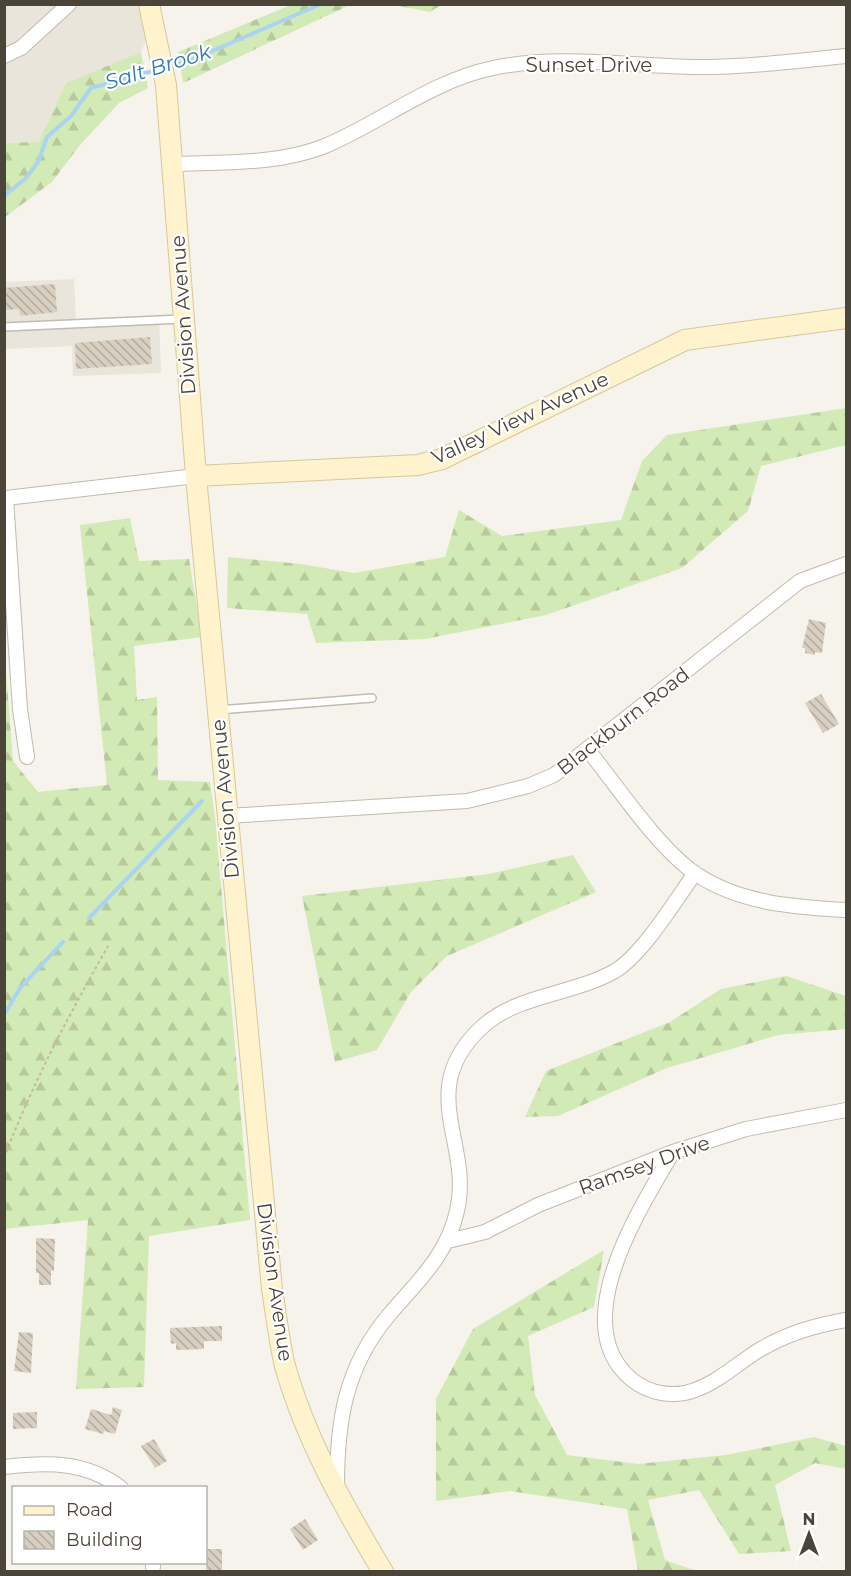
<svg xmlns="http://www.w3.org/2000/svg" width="851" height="1576" viewBox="0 0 851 1576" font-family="Montserrat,sans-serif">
  <defs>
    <pattern id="forest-firs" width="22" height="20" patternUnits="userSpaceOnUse" patternTransform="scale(1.5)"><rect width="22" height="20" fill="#d2eab5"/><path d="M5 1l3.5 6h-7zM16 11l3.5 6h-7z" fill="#b6ca9c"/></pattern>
    <pattern id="building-back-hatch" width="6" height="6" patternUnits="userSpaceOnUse" patternTransform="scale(1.5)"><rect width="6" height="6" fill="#d8cfc1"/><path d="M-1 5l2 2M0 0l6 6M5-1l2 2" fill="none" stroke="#b1aa9e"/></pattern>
  </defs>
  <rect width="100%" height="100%" fill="#f6f3ec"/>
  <path fill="#eae5da" d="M4 5H139L148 36 141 52 66 84 39 142 5 143Z
    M74 279 76 320 159 317 161 373 73 376 72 346 5 349 4 282Z"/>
  <path fill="url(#forest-firs)" d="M293 4 350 5 183 83 178 52Z
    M394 5 441 4V5L430 12Z
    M141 52 148 88 119 103 80 145 52 182 5 217V143L39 142 66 83Z
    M846 408V445L761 466 748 511 682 568 546 615 425 639 316 643 307 614 227 608 228 557 301 564 354 573 445 557 459 510 502 536 621 520 642 461 667 435Z
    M130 518 139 561 189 559 202 637 134 646 137 700 157 697 158 780 210 782 215 816 250 1220 149 1236 144 1387 76 1389 88 1220 5 1229 4 646 13 761 38 792 107 785 80 525Z
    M573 855 596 892 447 956 411 992 377 1050 335 1062 302 896 489 874Z
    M786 976 846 996V1029L778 1035 667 1068 558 1116 525 1117 546 1071 670 1022 721 989Z
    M604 1250 594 1307 528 1336 535 1395 567 1455 638 1464 726 1455 814 1437 846 1446V1469L815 1463 775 1485 791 1551 739 1554 699 1490 648 1500 665 1560 694 1570 740 1571H638L627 1509 510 1491 436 1501V1399L473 1329Z"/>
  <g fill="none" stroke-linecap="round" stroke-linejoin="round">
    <path stroke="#a9d4f2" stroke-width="4" d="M169 66 189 61 321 4
      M4 196 26 178 38 162 47 137 71 116 91 88 156 70
      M89 918 202 801
      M4 1015 20 988 63 942"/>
  </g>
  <path fill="url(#building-back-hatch)" d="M55 284 57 312 20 316 19 309 4 310V288Z
    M150 337 152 364 76 369 75 343Z
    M809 619 826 623 822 653 815 652V655L805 653V648H802Z
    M821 694 839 724 823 733 805 703Z
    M36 1238 55 1239 54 1271H51V1285H39V1273H36Z
    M222 1326V1341H204V1349L176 1350V1343L171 1344 170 1328Z
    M19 1332 33 1333 31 1373 14 1371Z
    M113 1407 122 1410 115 1434 104 1431 103 1434 85 1429 91 1409 111 1415Z
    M37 1412V1428L13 1429V1413Z
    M154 1439 167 1461 155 1468 141 1446Z
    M305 1519 318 1540 303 1550 290 1529Z
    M207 1549H222V1572H206Z"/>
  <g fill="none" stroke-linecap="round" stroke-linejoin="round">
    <defs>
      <path id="lane" d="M4 327 182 319
        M219 710 372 698"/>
      <path id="street" d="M4 56 21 48 69 4
        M172 164C221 162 278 165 325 146 382 122 431 81 493 68 560 54 629 66 697 67 747 67 797 61 846 56
        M588 750C618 787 657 847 696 874 741 904 795 907 846 910
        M27 757 20 709 6 498 196 476
        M227 816 467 801 528 786 554 775 800 581 846 564
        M673 1152C641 1207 565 1323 631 1379 649 1394 674 1398 695 1390 720 1381 739 1362 761 1349 788 1333 816 1325 846 1320
        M448 1241 485 1232 538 1205 673 1152 746 1129 846 1110
        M4 1467C47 1462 86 1461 121 1488
        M337 1486C337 1421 345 1368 388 1316 417 1282 447 1256 457 1211 473 1143 414 1090 482 1027 518 994 573 995 615 971 643 954 675 901 695 873
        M153 1562V1567"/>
      <path id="secondary" d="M149 4 166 85 196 476 272 1289C276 1314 279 1341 285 1366 306 1440 343 1505 383 1572
        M196 476 418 465 442 459 685 340 846 318"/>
    </defs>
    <use href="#lane" stroke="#c2bbae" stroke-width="10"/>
    <use href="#street" stroke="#c2bbae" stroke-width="16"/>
    <use href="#secondary" stroke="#d6c79b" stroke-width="22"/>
    <path stroke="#c4b79f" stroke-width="2" stroke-dasharray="3 3" stroke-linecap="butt" d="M4 1158C32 1084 69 1015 108 946"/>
    <use href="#lane" stroke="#fff" stroke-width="7"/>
    <use href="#street" stroke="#fff" stroke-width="14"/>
    <use href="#secondary" stroke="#fff3cd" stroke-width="20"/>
  </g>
  <g text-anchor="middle" stroke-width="4.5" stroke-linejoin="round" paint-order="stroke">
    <g font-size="20" fill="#4b4439" stroke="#fff">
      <text x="589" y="72">Sunset Drive</text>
      <text transform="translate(183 315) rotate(-94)" y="7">Division Avenue</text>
      <text transform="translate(520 418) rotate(-25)" y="7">Valley View Avenue</text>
      <text transform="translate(623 721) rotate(-38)" y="7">Blackburn Road</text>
      <text transform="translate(225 799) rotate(-95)" y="7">Division Avenue</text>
      <text transform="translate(644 1165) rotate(-20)" y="7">Ramsey Drive</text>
      <text transform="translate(275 1282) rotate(82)" y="7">Division Avenue</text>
    </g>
    <g font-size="21" font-style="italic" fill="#2e7ab2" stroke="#fff">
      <text transform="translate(158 67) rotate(-17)" y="7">Salt Brook</text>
    </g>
  </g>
  <rect width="851" height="1576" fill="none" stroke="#4b4439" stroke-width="12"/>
  <rect x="12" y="1486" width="195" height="78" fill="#ffffff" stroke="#b7b4b0" stroke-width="1.5"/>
  <rect x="24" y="1506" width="30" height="9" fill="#fff3cd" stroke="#b7b4b0" stroke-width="1.5"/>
  <text x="66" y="1516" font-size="18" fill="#4b4439">Road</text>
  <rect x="24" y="1531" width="30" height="18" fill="url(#building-back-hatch)" stroke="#b7b4b0" stroke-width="1.5"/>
  <text x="66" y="1546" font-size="18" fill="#4b4439">Building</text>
  <g transform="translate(809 1534)" stroke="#ffffff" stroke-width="4.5" paint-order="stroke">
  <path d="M0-4.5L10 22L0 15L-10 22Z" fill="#4b4439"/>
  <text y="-9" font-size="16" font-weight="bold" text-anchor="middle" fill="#4b4439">N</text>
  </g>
</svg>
